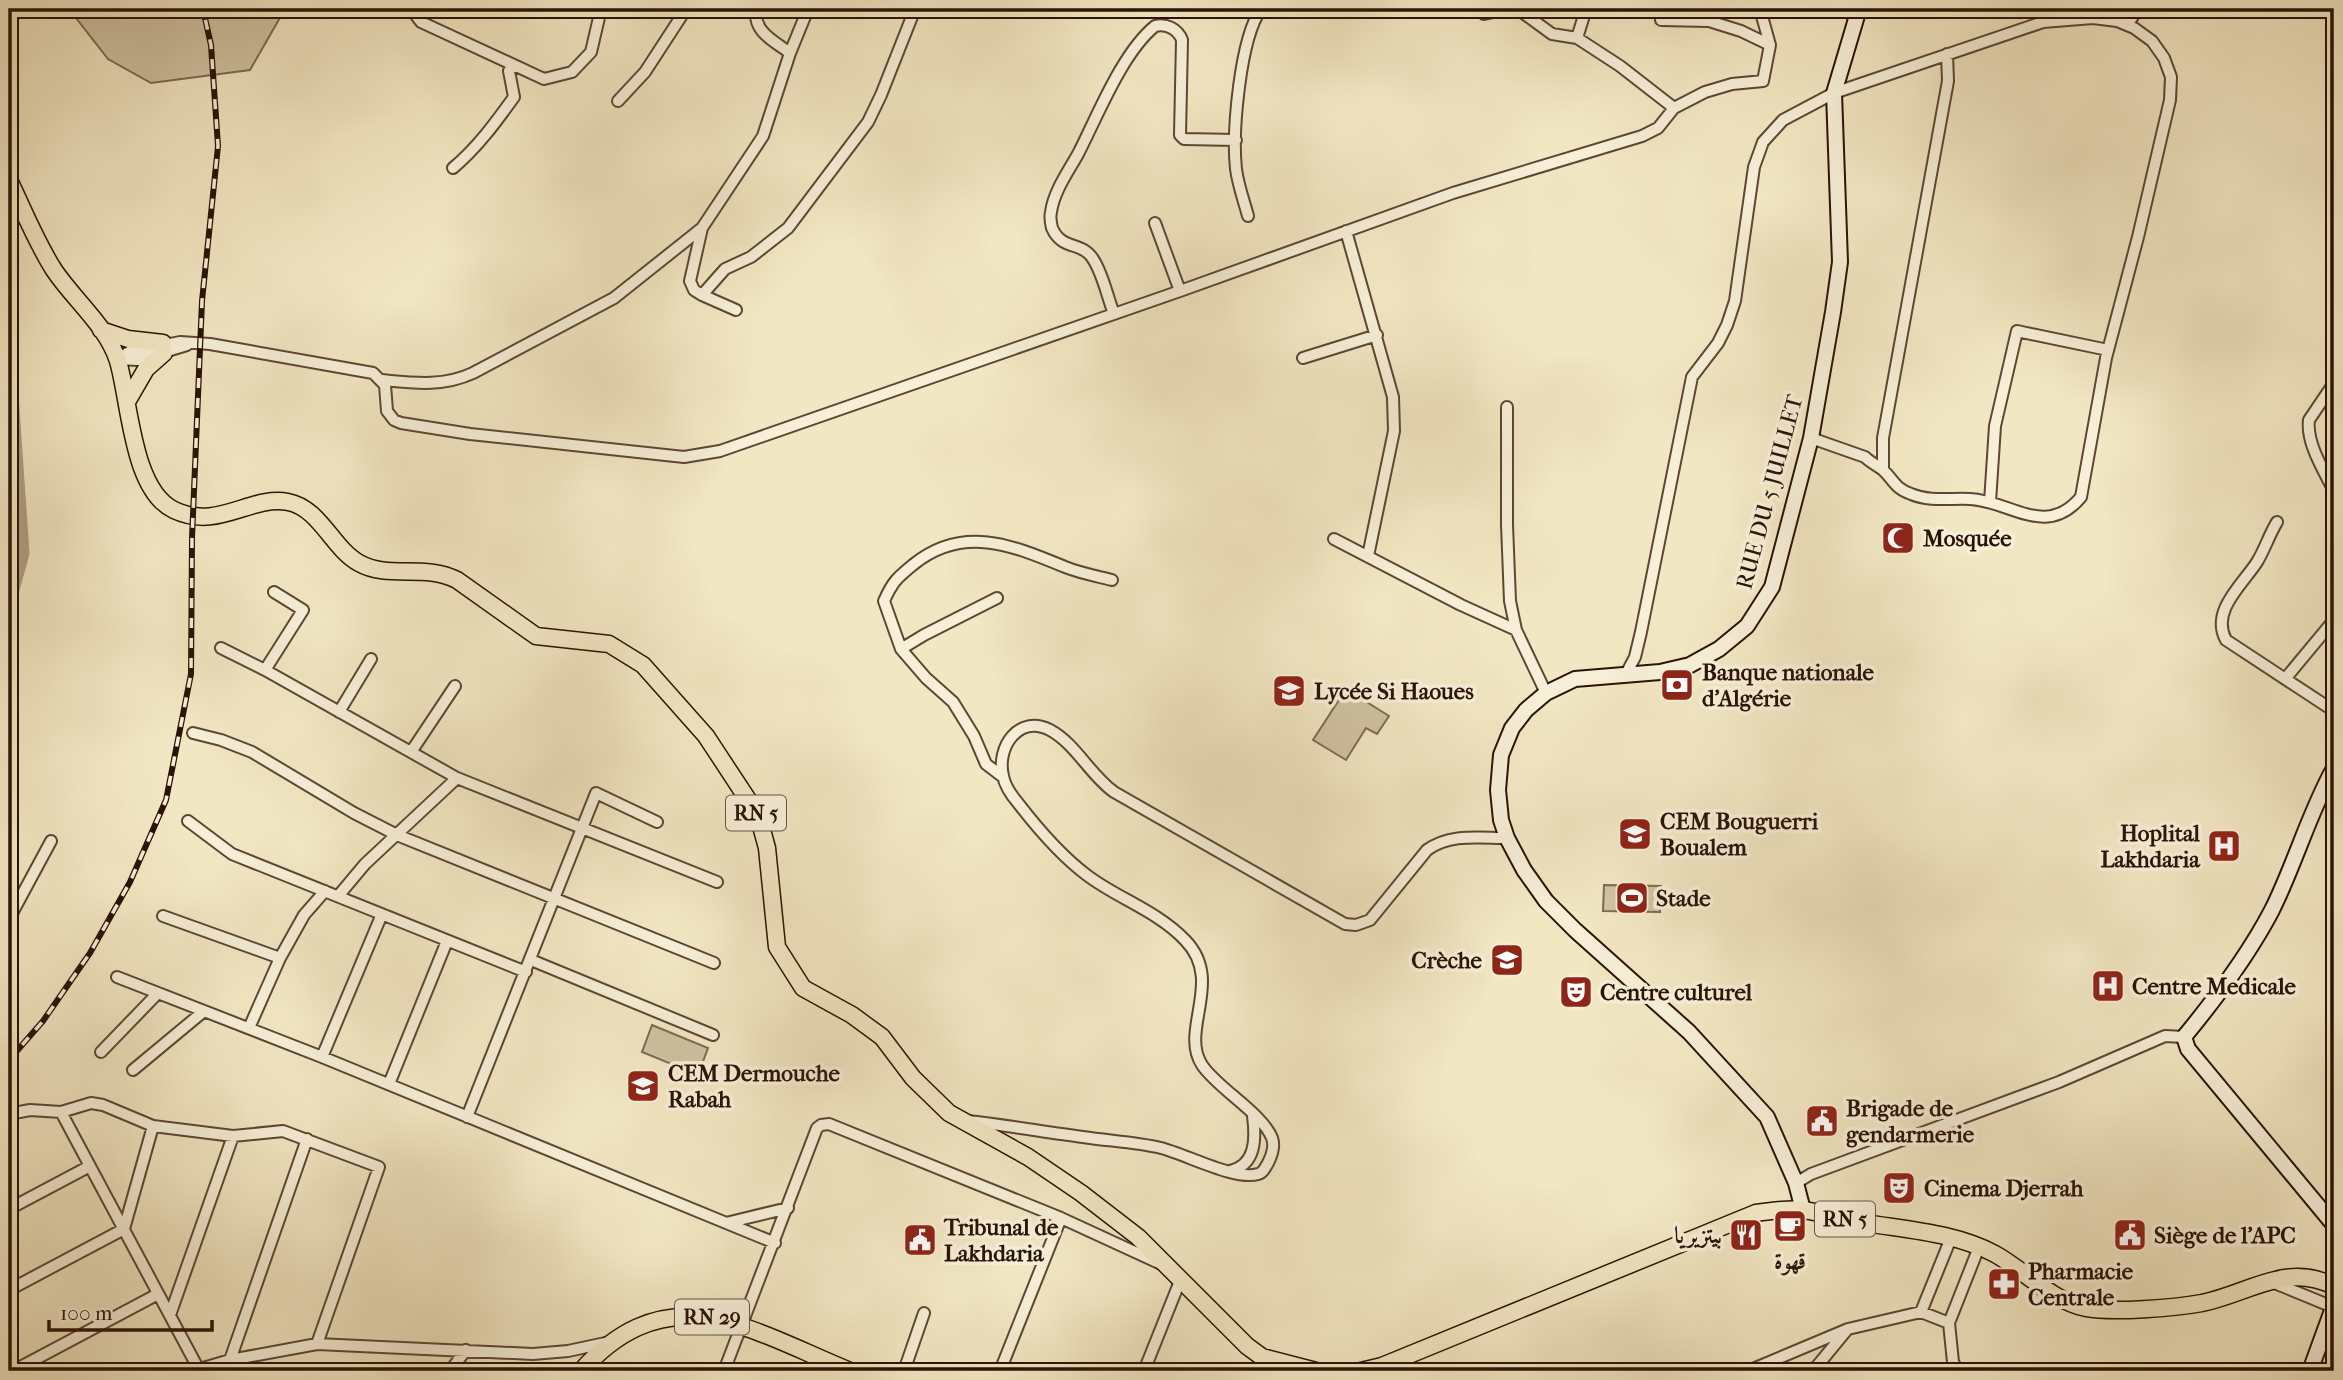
<svg xmlns="http://www.w3.org/2000/svg" width="2343" height="1380" viewBox="0 0 2343 1380" font-family="'IM FELL French Canon',Amiri,serif">
  <rect width="100%" height="100%" fill="#f2e7c3"/>
  <filter id="stains"><feTurbulence type="fractalNoise" baseFrequency=".00286" numOctaves="4"/><feColorMatrix values="0 0 0 0 .2 0 0 0 0 .09 0 0 0 0 .02 0 0 0 .5 -.17"/></filter>
  <radialGradient id="worn" r=".72"><stop offset=".6" stop-color="#630" stop-opacity="0"/><stop offset="1" stop-color="#630" stop-opacity=".3"/></radialGradient>
  <path fill="#d0c3a3" stroke="#7d6a54" stroke-width="2" d="M69 9H285L250 70 151 83 108 59Z
    M1346 689 1389 716 1377 734 1366 728 1346 760 1313 740Z
    M1604 885 1661 886 1660 912 1603 911Z
    M652 1025 708 1048 698 1075 642 1052Z"/>
  <g fill="none" stroke-linecap="round" stroke-linejoin="round">
    <path stroke="#ae9f82" stroke-width="19" d="M9 395 20 553 9 593"/>
    <defs>
      <path id="street" d="M411 9 421 22 544 79 572 72 591 52 601 9
        M756 9C753 32 774 41 790 53
        M1586 9 1577 38 1620 66 1674 108
        M1848 9 1856 22
        M1484 14 1507 9 1519 10 1552 34 1577 38
        M1661 20 1709 21 1741 31 1770 45
        M2127 25 2138 9
        M618 101 645 72 686 9
        M453 168C477 148 496 122 514 97L509 71 513 65
        M1248 216C1244 201 1238 185 1236 169 1232 131 1240 39 1261 9
        M1155 223 1180 291
        M702 228 690 281 694 290 702 295 725 269 751 257 788 228 868 122 881 95 915 9
        M1346 231 1393 397 1394 431 1368 556
        M702 295 736 310
        M1114 314C1107 296 1103 274 1093 259 1082 241 1062 251 1052 228 1051 224 1050 216 1051 212 1054 191 1068 172 1078 154 1098 115 1122 53 1155 26 1166 23 1178 29 1182 40L1180 135 1184 139 1236 140
        M1303 358 1377 335
        M117 359 129 352 180 342 210 344 373 373 385 385 387 411 394 420 401 423 470 434 684 457 720 451 1180 291 1453 193 1642 136 1658 128 1674 108 1705 92 1732 84 1763 81 1770 45 1760 9
        M117 359 138 360 187 345
        M382 380C414 383 443 387 473 373L614 298 702 228 763 136 790 53 808 9
        M2334 383 2309 420C2306 443 2324 471 2334 491
        M1507 407V525L1510 601 1516 630 1546 693
        M1883 470V438L1948 81 1947 54
        M1990 502 1995 426 2017 331 2108 350
        M2277 522C2269 535 2265 549 2257 562 2243 584 2210 611 2226 640L2334 711
        M1334 539 1461 605 1516 630
        M221 648 265 670 457 778 717 882
        M901 649 924 635 997 598
        M265 670 303 610 274 592
        M1626 674 1635 657 1641 632 1692 377 1718 343 1727 325 1735 301 1754 167 1763 142 1783 120 1834 93 2043 22 2093 18 2117 21 2134 28 2152 41 2164 58 2171 77 2170 100 2138 237 2106 358 2081 497C2046 539 2011 501 1970 499 1950 498 1930 502 1911 494 1894 488 1894 480 1883 470 1877 465 1871 463 1865 457L1811 438
        M2285 679 2334 620
        M339 712 371 659
        M193 733 221 740 252 752 354 813 397 835 714 963
        M411 752 455 686
        M1003 777 986 764 974 736 953 702 926 678 901 649 884 601C893 581 897 578 914 564 964 524 1014 546 1065 567 1080 573 1096 576 1112 580
        M188 821 232 854 526 972
        M339 895 365 864 457 778
        M163 916 280 958 304 915 325 891
        M9 919 51 841
        M531 960 713 1035
        M117 977 322 1057 775 1243
        M249 1028 280 958
        M101 1052 158 993
        M322 1057 382 914
        M133 1070 204 1011
        M389 1084 447 941
        M61 1112 198 1368
        M9 1114 30 1110 61 1112 91 1103 103 1105 153 1126 233 1136 283 1131 379 1167 317 1344
        M467 1117 596 793 657 822
        M967 1121C1006 1125 1044 1132 1083 1137 1109 1141 1136 1142 1161 1148 1185 1154 1236 1181 1258 1174 1263 1173 1265 1168 1268 1163 1272 1155 1275 1146 1272 1138 1262 1113 1217 1088 1202 1065 1179 1030 1225 981 1185 940 1157 911 1119 899 1088 876 1061 856 1038 829 1018 803 1012 796 1005 786 1003 776 996 747 1019 714 1050 730 1076 744 1090 775 1114 792L1345 924 1356 925 1370 920 1427 850C1450 833 1480 838 1507 838
        M1230 1171C1256 1165 1256 1139 1253 1116
        M1796 1183 1811 1174 2059 1082 2165 1036 2184 1037
        M9 1209 90 1166
        M726 1223 788 1208
        M2272 1282 2333 1307
        M9 1290 124 1229 153 1126
        M1921 1312 1951 1238
        M170 1315 233 1136
        M230 1360 307 1139
        M13 1371 158 1294
        M193 1371 230 1360 317 1344 533 1354 568 1351 610 1342
        M450 1371 466 1350
        M724 1371 817 1128 821 1125 829 1124 1061 1218 1161 1264
        M904 1371 924 1313
        M1000 1371 1061 1218
        M1144 1371 1180 1281
        M1748 1371 1848 1329 1921 1312 1949 1323
        M1813 1371 1846 1331
        M1958 1371 1953 1362 1949 1323 1979 1247"/>
      <path id="secondary" d="M2334 768C2309 813 2295 864 2272 910 2248 956 2217 997 2184 1037L2188 1049 2334 1225
        M1803 1210 1796 1183 1767 1117 1689 1032 1575 930 1546 901 1524 870 1507 838 1501 820 1498 790 1501 755 1512 728 1526 710 1546 693 1575 679 1660 672 1690 665 1719 649 1747 626 1772 587 1811 438 1833 312 1840 262 1834 93 1859 9
        M2310 1371 2334 1305"/>
      <path id="primary" d="M9 180C23 209 36 242 54 270 74 300 107 326 118 361 130 402 132 490 174 510 218 531 250 495 288 502 320 508 332 548 359 563 389 580 424 563 457 580L536 636 609 644 643 665 706 736 758 815 767 848 777 947 803 988 852 1015 882 1037 913 1078 949 1113 1028 1157 1081 1193 1138 1237 1247 1346 1262 1357 1316 1371
        M101 330 128 339 163 343
        M128 400 146 369 164 353
        M581 1371C670 1272 751 1331 850 1371
        M1361 1371 1382 1366 1756 1213C1771 1211 1788 1208 1803 1210 1824 1213 1845 1219 1866 1223 1908 1230 1956 1233 1995 1254 2024 1270 2052 1301 2086 1308 2113 1313 2174 1308 2202 1303 2250 1293 2286 1262 2334 1286"/>
    </defs>
    <use href="#street" stroke="#5c4734" stroke-width="14"/>
    <use href="#secondary" stroke="#2a1205" stroke-width="18"/>
    <use href="#primary" stroke="#2a1205" stroke-width="19"/>
    <use href="#street" stroke="#f7efd8" stroke-width="10"/>
    <use href="#secondary" stroke="#f7efd8" stroke-width="14"/>
    <use href="#primary" stroke="#f2e7c3" stroke-width="16"/>
    <defs>
      <path id="rail" d="M9 1060 43 1021 90 953 130 882 166 800 191 674 192 538 202 301 218 146 211 45 203 9"/>
    </defs>
    <use href="#rail" stroke="#2a1205" stroke-width="6"/>
    <use href="#rail" stroke="#f7efd8" stroke-width="3.5" stroke-dasharray="10" stroke-linecap="butt"/>
  </g>
  <defs>
    <symbol id="mosque-square" viewBox="-11 -11 22 22"><rect x="-9" y="-9" width="18" height="18" rx="4" fill="#8f2418" stroke="#f7efd8"/><path d="M3.5-4.9A6 6 0 1 0 3.5 4.9A5 5 0 1 1 3.5-4.9Z" fill="#fff"/></symbol>
    <symbol id="bank-square" viewBox="-11 -11 22 22"><rect x="-9" y="-9" width="18" height="18" rx="4" fill="#8f2418" stroke="#f7efd8"/><path d="M-6-4H6V4H-6ZM0-2.3a2.3 2.3 0 1 0 0 4.6a2.3 2.3 0 1 0 0-4.6Z" fill="#fff"/></symbol>
    <symbol id="school-square" viewBox="-11 -11 22 22"><rect x="-9" y="-9" width="18" height="18" rx="4" fill="#8f2418" stroke="#f7efd8"/><path d="M0-5L7-2L0 1L-7-2ZM-4 1L0 2.5L4 1V4Q0 6-4 4Z" fill="#fff"/></symbol>
    <symbol id="hospital-square" viewBox="-11 -11 22 22"><rect x="-9" y="-9" width="18" height="18" rx="4" fill="#8f2418" stroke="#f7efd8"/><path d="M-5-5h3v3.5h4V-5h3V5h-3V1.5h-4V5h-3Z" fill="#fff"/></symbol>
    <symbol id="stadium-square" viewBox="-11 -11 22 22"><rect x="-9" y="-9" width="18" height="18" rx="4" fill="#8f2418" stroke="#f7efd8"/><path d="M0-5a6.5 5 0 1 0 0 10a6.5 5 0 1 0 0-10ZM-3.5-1.8h7v3.6h-7Z" fill="#fff"/></symbol>
    <symbol id="theatre-square" viewBox="-11 -11 22 22"><rect x="-9" y="-9" width="18" height="18" rx="4" fill="#8f2418" stroke="#f7efd8"/><path d="M-5-5.5Q0-4 5-5.5V0Q5 5 0 6Q-5 5-5 0ZM-3.3-2.5H-1v1.5H-3.3ZM1-2.5H3.3v1.5H1ZM-2.8 1Q0 5.5 2.8 1Z" fill="#fff"/></symbol>
    <symbol id="civic-square" viewBox="-11 -11 22 22"><rect x="-9" y="-9" width="18" height="18" rx="4" fill="#8f2418" stroke="#f7efd8"/><path d="M-.6-6.5H3V-4.5H.6V-3L4-1V1h2V6H-6V1h2V-1L-.6-3ZM-1.2 2.5V6h2.4V2.5Z" fill="#fff"/></symbol>
    <symbol id="cafe-square" viewBox="-11 -11 22 22"><rect x="-9" y="-9" width="18" height="18" rx="4" fill="#8f2418" stroke="#f7efd8"/><path d="M-5.5-4.5H6V0H3Q3 3.5 0 3.5H-2.5Q-5.5 3.5-5.5 0ZM3-3.2v2h1.7v-2ZM-6 4.5H4V6H-6Z" fill="#fff"/></symbol>
    <symbol id="restaurant-square" viewBox="-11 -11 22 22"><rect x="-9" y="-9" width="18" height="18" rx="4" fill="#8f2418" stroke="#f7efd8"/><path d="M-5-6h1v4h1v-4h1v4h1v-4h1v5L-1.5 .5V6h-2V.5L-5-1ZM5-6V6H3V1.5H1.5Q1.5-4 5-6Z" fill="#fff"/></symbol>
    <symbol id="pharmacy-square" viewBox="-11 -11 22 22"><rect x="-9" y="-9" width="18" height="18" rx="4" fill="#8f2418" stroke="#f7efd8"/><path d="M-2-6h4v4h4v4h-4v4h-4v-4h-4v-4h4Z" fill="#fff"/></symbol>
  </defs>
  <g fill-rule="evenodd">
    <use href="#mosque-square" x="1879" y="519" width="38" height="38"/>
    <use href="#bank-square" x="1658" y="666" width="38" height="38"/>
    <use href="#school-square" x="1270" y="672" width="38" height="38"/>
    <use href="#school-square" x="1616" y="815" width="38" height="38"/>
    <use href="#hospital-square" x="2205" y="827" width="38" height="38"/>
    <use href="#stadium-square" x="1613" y="879" width="38" height="38"/>
    <use href="#school-square" x="1488" y="941" width="38" height="38"/>
    <use href="#hospital-square" x="2089" y="967" width="38" height="38"/>
    <use href="#theatre-square" x="1557" y="973" width="38" height="38"/>
    <use href="#school-square" x="624" y="1067" width="38" height="38"/>
    <use href="#civic-square" x="1803" y="1102" width="38" height="38"/>
    <use href="#theatre-square" x="1880" y="1169" width="38" height="38"/>
    <use href="#cafe-square" x="1771" y="1207" width="38" height="38"/>
    <use href="#restaurant-square" x="1727" y="1216" width="38" height="38"/>
    <use href="#civic-square" x="2111" y="1216" width="38" height="38"/>
    <use href="#civic-square" x="901" y="1221" width="38" height="38"/>
    <use href="#pharmacy-square" x="1985" y="1265" width="38" height="38"/>
  </g>
  <g text-anchor="middle" stroke-width="7" stroke-linejoin="round" paint-order="stroke">
    <g fill="#f7efd8" stroke="#685444" stroke-width="2">
      <rect x="726" y="795.5" width="60" height="35" rx="5"/>
      <rect x="1815" y="1201.5" width="60" height="35" rx="5"/>
      <rect x="675" y="1299.5" width="74" height="35" rx="5"/>
    </g>
    <g font-size="21" font-weight="bold" fill="#2a1205">
      <text x="756" y="820">RN 5</text>
      <text x="1845" y="1226">RN 5</text>
      <text x="712" y="1324">RN 29</text>
    </g>
    <g font-size="23" fill="#2a1205" stroke="#f7efd8">
      <text transform="translate(1769 492) rotate(-75)" y="8">RUE DU 5 JUILLET</text>
    </g>
    <g font-size="23" font-weight="bold" fill="#2a1205" stroke="#f7efd8" text-anchor="start">
      <text x="1923" y="546">Mosquée</text>
      <text x="1702" y="680">Banque nationale<tspan x="1702" dy="26">d'Algérie</tspan></text>
      <text x="1314" y="699">Lycée Si Haoues</text>
      <text x="1660" y="829">CEM Bouguerri<tspan x="1660" dy="26">Boualem</tspan></text>
      <text x="2200" y="841" text-anchor="end">Hoplital<tspan x="2200" dy="26">Lakhdaria</tspan></text>
      <text x="1656" y="906">Stade</text>
      <text x="1482" y="968" text-anchor="end">Crèche</text>
      <text x="2132" y="994">Centre Medicale</text>
      <text x="1600" y="1000">Centre culturel</text>
      <text x="668" y="1081">CEM Dermouche<tspan x="668" dy="26">Rabah</tspan></text>
      <text x="1846" y="1116">Brigade de<tspan x="1846" dy="26">gendarmerie</tspan></text>
      <text x="1924" y="1196">Cinema Djerrah</text>
      <text x="944" y="1235">Tribunal de<tspan x="944" dy="26">Lakhdaria</tspan></text>
      <text x="1722" y="1243" text-anchor="end">بيتزيريا</text>
      <text x="2154" y="1243">Siège de l'APC</text>
      <text x="1790" y="1269" text-anchor="middle">قهوة</text>
      <text x="2028" y="1279">Pharmacie<tspan x="2028" dy="26">Centrale</tspan></text>
    </g>
  </g>
  <rect width="2343" height="1380" fill="none" stroke="#f2e7c3" stroke-width="35"/>
  <rect x="10" y="10" width="2322" height="1359" fill="none" stroke="#2a1205" stroke-width="3.5"/>
  <rect x="18" y="18" width="2308" height="1345" fill="none" stroke="#2a1205" stroke-width="2"/>
  <path d="M49 1320v10h163v-10" fill="none" stroke="#2a1205" stroke-width="3.5"/>
  <text x="60" y="1320" font-size="21" fill="#2a1205" stroke="#f7efd8" stroke-width="5" paint-order="stroke">100 m</text>
  <rect width="100%" height="100%" filter="url(#stains)"/>
  <rect width="100%" height="100%" fill="url(#worn)"/>
</svg>
